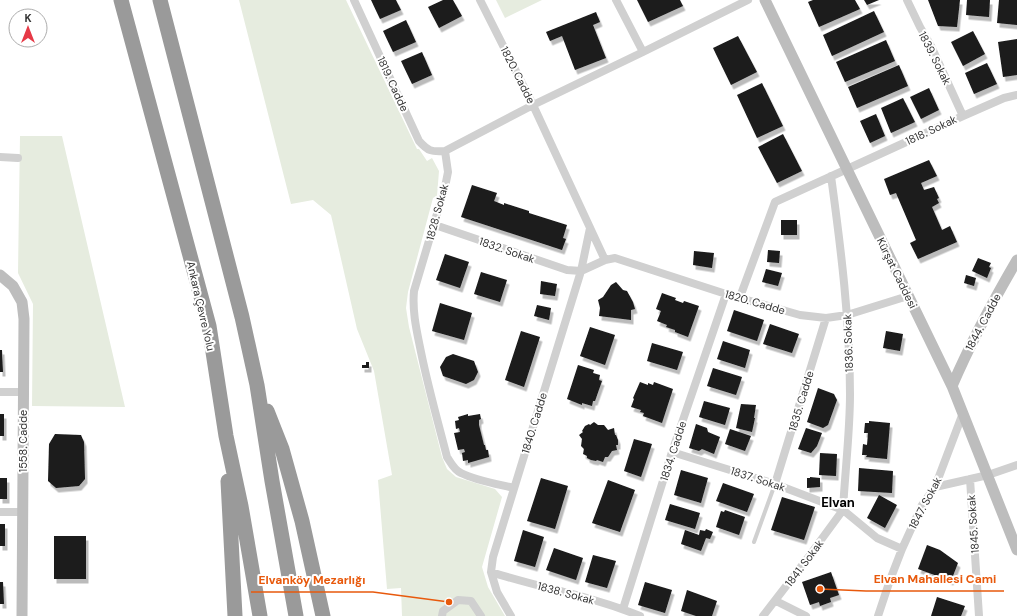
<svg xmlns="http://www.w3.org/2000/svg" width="1017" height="616" viewBox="0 0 1017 616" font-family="'DM Sans',sans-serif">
  <defs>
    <filter id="shadow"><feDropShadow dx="2.5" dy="4.5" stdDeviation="0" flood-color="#0004"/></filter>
  </defs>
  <rect width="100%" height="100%" fill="#fff"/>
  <path fill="#e6ecdf" d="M239 0H346L417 149H419L427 161 432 158 439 171 437 196 433 198 408 292 406 308 409 327 442 457 447 469 456 477 495 489 502 497 482 567 488 587 505 616H402L401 588 387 589 378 480 392 475 374 371 357 329 331 215 313 200 291 204Z
    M496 0H542L505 18Z
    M20 136H62L125 407 32 406 33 304 18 273Z"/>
  <path fill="#1a1a1a" filter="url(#shadow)" d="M371 0H396L401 10 380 19Z
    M443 0H453L462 16 439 28 428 7Z
    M637 0H680L683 6 648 22Z
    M813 0H855L860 9 819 27 808 2Z
    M864 0H879L867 5Z
    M928 0H960L957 27 938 26Z
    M967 0H990L989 17 966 15Z
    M999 0H1017V25L997 23Z
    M874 11 884 32 832 56 823 35Z
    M596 12 600 22 593 25 606 58 575 70 562 36 550 41 546 32Z
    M406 20 416 42 393 52 383 31Z
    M973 31 985 54 963 66 951 42Z
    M738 36 757 72 731 85 713 48Z
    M1017 39V75L1003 77 998 42Z
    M886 40 895 61 845 82 836 62Z
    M422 52 432 75 412 84 401 61Z
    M987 63 997 84 974 94 965 73Z
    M899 65 908 86 857 108 848 87Z
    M762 83 783 126 757 138 737 95Z
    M929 88 939 110 921 119 910 97Z
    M903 98 915 122 891 133 881 108Z
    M876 114 885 136 870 143 860 121Z
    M783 134 802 171 777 183 758 147Z
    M929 160 937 176 921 183 924 190 934 187 939 198 937 199 939 203 932 207 942 230 950 226 957 242 918 259 910 243 916 240 896 193 890 195 884 179Z
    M472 185 497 193 494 201 504 205V203L529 211V213L567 225 563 238 566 239 562 250 461 217Z
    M781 220H797V235H781Z
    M768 250 780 251 779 263 767 262Z
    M694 251 714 253 712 268 693 265Z
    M445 254 469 262 460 288 436 280Z
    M978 258 991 263 989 267 991 268 987 278 972 271Z
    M766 269 782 273 778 286 762 282Z
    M481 272 507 280 500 302 474 294Z
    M966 275 976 278 974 286 964 283Z
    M541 281 557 284 555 296 540 294Z
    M616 282 623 290 627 291 633 302 635 309 631 310V320L599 316 600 308 598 300 603 297 611 285Z
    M662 293 676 298 675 300 683 303 684 301 699 306 688 337 675 332V330L666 327 667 325 657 321 661 311 656 309Z
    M440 303 472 313 464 340 432 331Z
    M537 305 551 308 549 320 534 316Z
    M734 310 764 320 757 341 727 331Z
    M770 324 799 334 792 353 763 344Z
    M590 327 615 335 605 365 580 356Z
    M521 331 540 337 524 387 505 380Z
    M886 331 903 334 900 351 883 348Z
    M723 341 750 350 745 368 717 359Z
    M652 343 683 352 677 370 647 361Z
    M0 350H2L3 372H0Z
    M453 354 474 361 478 372 474 380 466 384 443 376 440 367 446 357Z
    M366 362H369V368H362V365H366Z
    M578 365 594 370 593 373 600 375 599 380 602 381 595 401H593L592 406 582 403V405L567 399Z
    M713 368 742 377 736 395 707 386Z
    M640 382 648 385V383L653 385 654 382 673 389 662 423 643 416 644 413 640 412 641 410 631 407 634 399 633 398Z
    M818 388 834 394 837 400 828 425 823 428 807 422Z
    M704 401 730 408 725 425 699 417Z
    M741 404 756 405 754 418H755L752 432 736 428Z
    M0 414H4V436H0Z
    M468 414V416L480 414 481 419 479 420V425L484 445H485L486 450H488L489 457 468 463V460L463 461 462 453 465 452 464 449 458 450 454 433 460 432 459 428 456 429 455 421 459 420 458 417Z
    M869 421 890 423 887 459 866 457 867 455H862L863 444 867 445 868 433H864L865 423H869Z
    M594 422 598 425H604L608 430 614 428 615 435H616L618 440V445H616L617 450 612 451 608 457H605L603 462 597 460 596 461 591 460 587 458V456L583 454 584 449 581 446 582 439 579 435 583 432 582 431 585 426 589 424 590 425Z
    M696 424 707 428 708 432 720 437 714 454 702 449 699 451 689 448Z
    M806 428 822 433 817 446 811 453 798 449Z
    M730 429 751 436 745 451 725 444Z
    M55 434 81 435 84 442 85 479 79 486 56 488 48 481 49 444Z
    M634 439 652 444 641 477 624 471Z
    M820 453 837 454 836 476 819 475Z
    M859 468 893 471 892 493 858 491Z
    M681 470 708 478 701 503 674 495Z
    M810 477 820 478V487L807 488V478H810Z
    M0 478H7V499H0Z
    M541 478 568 486 555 529 527 521Z
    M608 480 635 490 620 532 592 523Z
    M723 483 754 494 747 512 716 501Z
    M879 495 897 505 885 528 867 518Z
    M782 497 815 507 804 540 771 530Z
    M670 504 700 513 695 529 665 520Z
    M725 510 745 517 739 535 716 527 721 511 724 512Z
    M0 524H5V546H0Z
    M706 529 713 532 710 539 706 538 701 551 681 544 685 530 699 535 700 530 705 531Z
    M523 530 544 537 535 567 514 561Z
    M54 536H86V579H54Z
    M927 545 940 550 958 563 951 581 918 569Z
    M554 548 583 558 576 580 546 570Z
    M593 555 616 561 607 588 585 582Z
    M831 572 839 595 830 598 831 602 820 606 819 602 810 605 802 582Z
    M0 582H3L4 604H0Z
    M645 582 672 590 665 613 638 605Z
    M687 590 717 601 712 616H696L681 611Z
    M937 597 965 606 961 616H931Z"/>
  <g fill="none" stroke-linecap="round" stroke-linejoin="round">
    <path stroke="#d0d0d0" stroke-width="4" d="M754 542 775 484"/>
    <path stroke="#d0d0d0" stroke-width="8" d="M354 0 419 141C428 151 431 152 445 151L533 105 643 52 748 0
      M480 0 533 105 605 260
      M616 0 643 52
      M907 0 920 27 931 46 963 116
      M445 151 448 172 445 187 414 291C412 312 417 332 421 352 428 387 438 422 447 457 451 463 454 470 461 473 477 481 497 484 514 488
      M0 157 18 158
      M831 176C841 249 850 321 850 394 850 432 845 471 843 510
      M435 225 567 270 581 271 605 260 615 258 726 294 800 315 826 318 847 315 908 296
      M740 297 775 202 963 116 1004 98 1017 95
      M0 392H24
      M672 452 775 484 843 510 877 538 902 549
      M970 479 979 616
      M775 484 826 318
      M935 487 988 475 1017 465
      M0 512H23
      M491 572C540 588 592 596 640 616
      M776 601 806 616
      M623 609 672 452 726 294
      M442 616 443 611 458 600 471 601 481 616
      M511 616 497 592 491 572 493 557 581 271 590 228
      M763 616 807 559 843 510
      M878 616 890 580 902 549 922 505 935 487 963 413"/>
    <path stroke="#bdbdbd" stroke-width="11" d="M765 0 952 386 1017 550
      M0 275 13 286 22 302 24 319 22 616
      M952 386C971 342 993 301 1017 260"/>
    <path stroke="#9a9a9a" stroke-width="15" d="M121 0 209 326 226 436 241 506 260 616
      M160 0 242 317 257 385 272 481 296 616
      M267 411 282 449 302 521 323 616
      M228 481 235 616"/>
  </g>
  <g text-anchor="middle" stroke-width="4" stroke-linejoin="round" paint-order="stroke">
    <g font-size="11" fill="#333" stroke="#fff">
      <text transform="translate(935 58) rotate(63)" y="4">1839. Sokak</text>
      <text transform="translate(518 75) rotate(63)" y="4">1820. Cadde</text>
      <text transform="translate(393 84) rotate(65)" y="4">1819. Cadde</text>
      <text transform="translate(931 130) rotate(-25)" y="4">1818. Sokak</text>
      <text transform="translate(437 212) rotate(-75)" y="4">1828. Sokak</text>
      <text transform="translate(507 250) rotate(19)" y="4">1832. Sokak</text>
      <text transform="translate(897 273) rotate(64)" y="4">Kürşat Caddesi</text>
      <text transform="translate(755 302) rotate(16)" y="4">1820. Cadde</text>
      <text transform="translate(201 306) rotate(77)" y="4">Ankara Çevre Yolu</text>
      <text transform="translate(983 322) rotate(-62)" y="4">1844. Cadde</text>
      <text transform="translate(848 343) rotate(-92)" y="4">1836. Sokak</text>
      <text transform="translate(801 401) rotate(-73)" y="4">1835. Cadde</text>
      <text transform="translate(534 423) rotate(-73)" y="4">1840. Cadde</text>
      <text transform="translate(23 441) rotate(-90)" y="4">1558. Cadde</text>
      <text transform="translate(673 451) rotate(-72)" y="4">1834. Cadde</text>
      <text transform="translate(758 479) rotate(18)" y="4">1837. Sokak</text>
      <text transform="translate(925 503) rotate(-62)" y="4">1847. Sokak</text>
      <text transform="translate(973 524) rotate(-94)" y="4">1845. Sokak</text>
      <text transform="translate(804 563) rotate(-53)" y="4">1841. Sokak</text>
      <text transform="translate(566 593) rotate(15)" y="4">1838. Sokak</text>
    </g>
    <g font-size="13" font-weight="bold" fill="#000" stroke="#fff">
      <text x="838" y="507">Elvan</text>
    </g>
  </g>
  <path fill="none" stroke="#e8590c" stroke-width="1.5" d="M820 589L866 591H1004M449 602L373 592H251"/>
  <g fill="#e8590c" stroke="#fff" stroke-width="1.5">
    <circle cx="820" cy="589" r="4"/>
    <circle cx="449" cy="602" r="4"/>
  </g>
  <g font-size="12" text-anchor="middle" font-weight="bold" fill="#e8590c" stroke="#fff" stroke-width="4" stroke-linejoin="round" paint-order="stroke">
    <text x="935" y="583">Elvan Mahallesi Cami</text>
    <text x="312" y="584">Elvanköy Mezarlığı</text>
  </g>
  <g transform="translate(28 28)"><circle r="19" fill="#ffffff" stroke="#adadad"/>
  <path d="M0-3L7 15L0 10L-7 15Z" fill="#e63946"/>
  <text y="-6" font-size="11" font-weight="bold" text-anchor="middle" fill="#333333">K</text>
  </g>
</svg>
